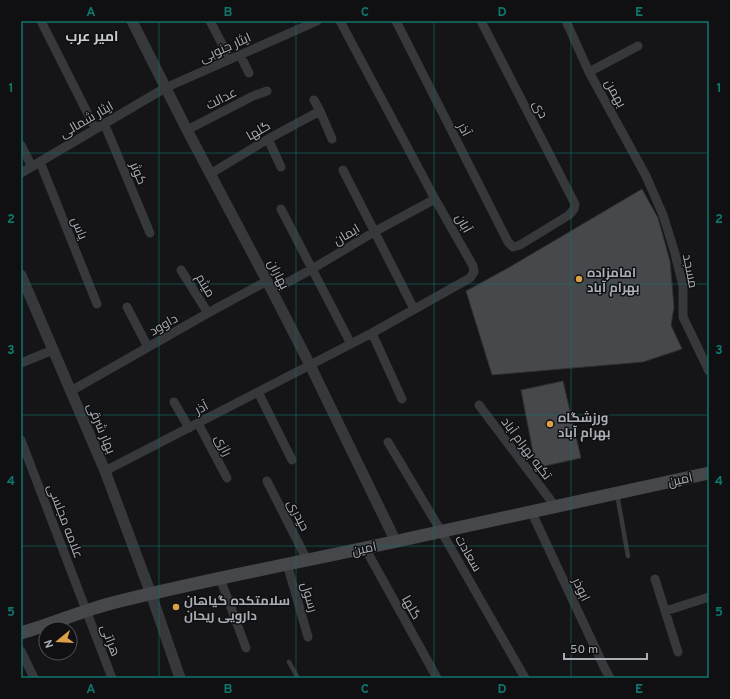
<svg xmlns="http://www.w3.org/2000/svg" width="730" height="699" viewBox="0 0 730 699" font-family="Overpass,Cairo,sans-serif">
  <rect width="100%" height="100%" fill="#151517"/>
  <path fill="#47484c" stroke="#2f3032" d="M642 189 658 218 670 261 674 307 671 325 682 349 643 362 492 375 466 291 508 268Z
    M563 381 581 458 536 468 521 390Z"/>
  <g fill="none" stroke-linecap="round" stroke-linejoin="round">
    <path stroke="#37383b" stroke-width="4.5" d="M617 494 628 556
      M289 662 298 678"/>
    <path stroke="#37383b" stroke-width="9" d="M41 21 95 128
      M210 21 230 59
      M396 21 508 242 513 247 520 245 569 215 574 209 575 204 481 21
      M566 21 589 72 646 176 663 215 674 250 683 286V317L709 371
      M240 55 249 73
      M589 72 638 46
      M314 100 320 111 332 139
      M104 123 150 233
      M187 130 253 96 267 91
      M268 139 281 167
      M21 145 32 167
      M40 162 97 304
      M343 170 414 309
      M21 173 165 88 317 21
      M210 174 268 139 320 111
      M281 209 351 344
      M181 270 208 313
      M272 291 312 269 374 232 435 199
      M127 307 148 347
      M372 333 402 399
      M21 363 53 350
      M71 391 208 313 267 281
      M258 392 292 460
      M174 402 189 428
      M479 405 555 506
      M198 423 227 478
      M21 440 112 678
      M388 442 441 531 525 678
      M105 471 372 333 470 278 474 272 473 266 435 199 340 21
      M267 481 307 560
      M531 511 605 669 610 678
      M365 548 437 678
      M287 564 308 637
      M220 578 246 648
      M655 579 678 652
      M666 611 709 597
      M21 651 34 678"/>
    <path stroke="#37383b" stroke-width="11" d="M132 21 187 130 267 281 310 365 396 542
      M21 275 105 471 151 594 180 678"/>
    <path stroke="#45474b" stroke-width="13" d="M21 633C53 624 83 610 116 602 208 579 301 562 393 542 499 519 604 495 709 473"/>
  </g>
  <path fill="none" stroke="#0f766e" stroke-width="1" stroke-opacity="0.55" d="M159 21V678M296 21V678M434 21V678M571 21V678M21 153H709M21 284H709M21 415H709M21 546H709"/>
  <g fill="#dca048" stroke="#101012" stroke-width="1.5">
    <circle cx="579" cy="279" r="4"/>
    <circle cx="550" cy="424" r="4"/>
    <circle cx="176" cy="607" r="4"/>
  </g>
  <g text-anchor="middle" stroke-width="3" stroke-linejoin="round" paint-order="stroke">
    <g font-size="13" fill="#a9adb5" stroke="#101012">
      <text transform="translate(225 47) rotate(-24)" y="5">ایثار جنوبی</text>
      <text transform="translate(616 93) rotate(61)" y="5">بهمن</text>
      <text transform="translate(221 98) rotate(-27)" y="5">عدالت</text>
      <text transform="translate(541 109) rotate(63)" y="5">دی</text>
      <text transform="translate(86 119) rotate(-30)" y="5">ایثار شمالی</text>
      <text transform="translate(465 129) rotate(63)" y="5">آذر</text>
      <text transform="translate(258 130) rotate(-30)" y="5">گلها</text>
      <text transform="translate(139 173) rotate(68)" y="5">کوثر</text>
      <text transform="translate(464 223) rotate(61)" y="5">آبان</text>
      <text transform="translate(80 228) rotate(68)" y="5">یاس</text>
      <text transform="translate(346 234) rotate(-31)" y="5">ایمان</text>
      <text transform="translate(691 271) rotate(79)" y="5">مسجد</text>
      <text transform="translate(279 274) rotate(63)" y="5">بهاران</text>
      <text transform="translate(206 285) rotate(59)" y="5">میثم</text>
      <text transform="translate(163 324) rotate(-30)" y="5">داوود</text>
      <text transform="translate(201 407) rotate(-27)" y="5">آذر</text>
      <text transform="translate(102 428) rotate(67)" y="5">بهار شرقی</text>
      <text transform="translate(224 445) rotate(63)" y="5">رازی</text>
      <text transform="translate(527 448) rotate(53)" y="5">تکیه بهرام آباد</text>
      <text transform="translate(680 479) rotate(-12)" y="5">امین</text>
      <text transform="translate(299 515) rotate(63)" y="5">حیدری</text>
      <text transform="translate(66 521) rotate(69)" y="5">علامه مجلسی</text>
      <text transform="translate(364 548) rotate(-12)" y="5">امین</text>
      <text transform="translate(469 553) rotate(60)" y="5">سعادت</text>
      <text transform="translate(582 589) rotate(65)" y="5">ابوذر</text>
      <text transform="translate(310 597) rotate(74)" y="5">رسول</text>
      <text transform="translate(412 607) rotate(61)" y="5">گلها</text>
      <text transform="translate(111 640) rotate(69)" y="5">هراتی</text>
    </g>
    <g font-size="13" font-weight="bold" fill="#a9adb5" stroke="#101012" text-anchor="start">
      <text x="587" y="277">امامزاده<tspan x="587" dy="15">بهرام آباد</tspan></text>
      <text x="558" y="422">ورزشگاه<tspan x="558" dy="15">بهرام آباد</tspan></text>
      <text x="184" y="605">سلامتکده گیاهان<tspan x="184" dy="15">دارویی ریحان</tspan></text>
    </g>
    <g font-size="14" font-weight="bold" fill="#c9ccd2" stroke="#101012">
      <text x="92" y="41">امیر عرب</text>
    </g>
  </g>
  <rect width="730" height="699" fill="none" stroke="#101012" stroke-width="44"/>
  <g transform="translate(58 641) rotate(252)"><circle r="19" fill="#101012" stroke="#4d4f53"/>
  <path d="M0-3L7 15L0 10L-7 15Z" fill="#dca048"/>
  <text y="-6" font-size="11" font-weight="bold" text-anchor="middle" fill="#a9adb5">N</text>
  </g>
  <path d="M564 653v6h83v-6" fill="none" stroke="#a9adb5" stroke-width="2"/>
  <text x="570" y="653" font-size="12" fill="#a9adb5" stroke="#101012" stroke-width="3" paint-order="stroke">50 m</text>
  <rect x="22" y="22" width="686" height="655" fill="none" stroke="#0f766e" stroke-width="1.5"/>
  <g font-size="13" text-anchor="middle" font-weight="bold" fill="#0f766e">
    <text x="91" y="16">A</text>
    <text x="228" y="16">B</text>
    <text x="365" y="16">C</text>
    <text x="502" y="16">D</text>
    <text x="639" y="16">E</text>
    <text x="11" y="92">1</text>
    <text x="719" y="92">1</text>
    <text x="11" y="223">2</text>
    <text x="719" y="223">2</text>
    <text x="11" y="354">3</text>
    <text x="719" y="354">3</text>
    <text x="11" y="485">4</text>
    <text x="719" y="485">4</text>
    <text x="11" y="616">5</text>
    <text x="719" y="616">5</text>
    <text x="91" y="693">A</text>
    <text x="228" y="693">B</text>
    <text x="365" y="693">C</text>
    <text x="502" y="693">D</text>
    <text x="639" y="693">E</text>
  </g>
</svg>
